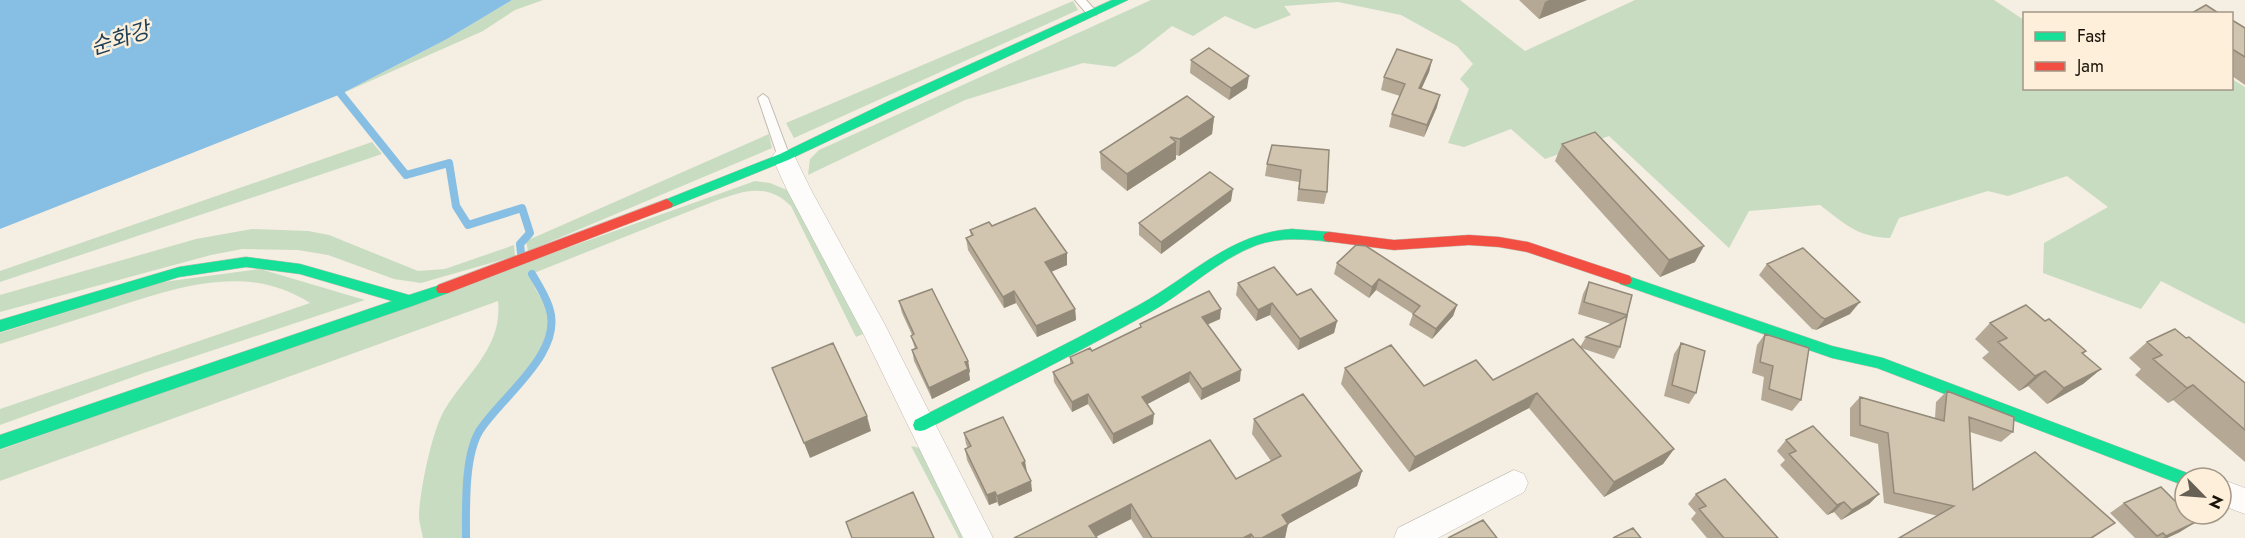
<svg xmlns="http://www.w3.org/2000/svg" width="2245" height="538" viewBox="0 0 2245 538" font-family="Jost,'Noto Sans KR',sans-serif">
  <rect width="100%" height="100%" fill="#f5eee2"/>
  <path fill="#c8dcc1" d="M512 0H543L515 10 483 31 341 94 447 39Z
    M1151 0H1460L1525 51 1635 0H1994L2024 20V88H2232V79L2245 87V324L2161 281 2141 309 2043 273 2044 243 2108 207 2067 176 2008 196 1988 191 1899 218 1890 238C1857 237 1845 224 1820 205L1749 211 1729 248 1609 136 1545 159 1511 129 1464 147 1448 143 1469 89 1460 79 1473 64 1457 46 1401 15 1338 2 1284 6 1291 15 1255 29 1225 16 1193 36 1172 26 1139 52 1115 67 1083 63 965 100 808 175 810 159 819 150Z
    M1073 1 1078 10 794 138 786 123Z
    M769 134 772 148 528 251 526 241Z
    M372 142 382 154 0 282V271Z
    M755 181 770 183 794 193 865 333 856 337 791 206C767 182 743 191 715 201L534 273 531 272C531 295 553 300 548 332 544 361 509 393 491 415 486 421 479 427 476 433 462 466 463 503 464 538H423C422 531 419 523 419 515 420 490 432 430 445 409 467 373 503 347 498 301L0 481V450Z
    M252 229 308 231 329 235 418 271 445 269 514 245 515 256 421 283 394 279 328 255 298 250 242 249 211 255 0 312V295L196 239Z
    M260 269 365 300 144 373 0 425V409L310 303C246 262 176 288 110 309 73 321 37 332 0 344V333L163 282Z
    M911 446 924 449 969 538H959Z"/>
  <path fill="#87bee3" d="M0 0H512L447 39 341 94 0 229Z"/>
  <g fill="none" stroke-linecap="round" stroke-linejoin="round">
    <path stroke="#87bee3" stroke-width="8" d="M341 94 406 175 449 163 456 206 468 225 522 208 530 233 520 244 521 253
      M466 538C466 508 464 455 480 430 502 396 565 352 549 307 545 295 538 284 532 274"/>
    <defs>
      <path id="lane" d="M1075 0H1086L1096 11V15H1088Z
        M763 94 768 98 790 157 788 160H780L778 157 758 98Z"/>
      <path id="street" d="M784 148 792 151 811 190 884 323 993 538H963L864 335 787 190 772 157 776 151Z
        M1514 470 1524 474 1528 483 1524 492 1438 538H1394L1398 528Z
        M2221 479 2245 488V514L2221 505Z"/>
      <path id="fast" d="M1112 0H1128L788 160 672 207 667 209 661 204 662 201 780 154 889 101Z
        M1292 229 1330 232 1337 237 1330 242C1306 239 1280 237 1257 245 1217 260 1186 292 1149 313 1076 354 1000 391 925 430L920 431 915 430 913 425 915 420C989 382 1065 346 1139 305 1190 277 1230 233 1292 229Z
        M246 257 300 264 409 295 443 284 448 285 450 289 448 293 415 305 0 449V435L392 301 300 274 246 267 179 277 0 332V320L179 267Z
        M1625 275 1832 346 1883 358 2190 474 2192 478H2185V486L1877 368 1832 358 1620 284 1618 280 1620 276Z"/>
      <path id="jam" d="M667 199 673 204 672 207 448 293H438L436 289 438 285Z
        M1330 232 1394 240 1469 235 1499 237 1528 242 1630 276 1632 280 1630 284 1625 285 1527 252 1499 247 1469 245 1394 250 1325 241 1323 237 1325 233Z"/>
    </defs>
    <use href="#lane" stroke="#c1bbb0" stroke-width="2"/>
    <use href="#street" stroke="#c1bbb0" stroke-width="1"/>
    <use href="#fast" stroke="#c1bbb0" stroke-width="1"/>
    <use href="#jam" stroke="#c1bbb0" stroke-width="1"/>
    <use href="#lane" fill="#fefcfb" fill-rule="evenodd"/>
    <use href="#street" fill="#fefcfb" fill-rule="evenodd"/>
    <use href="#fast" fill="#16e098" fill-rule="evenodd"/>
    <use href="#jam" fill="#f24e42" fill-rule="evenodd"/>
  </g>
  <path fill="#b5a996" d="M1519 0H1587L1539 19Z
    M2232 20 2245 28V85L2232 76Z
    M1191 60 1247 88 1229 100 1190 73Z
    M1432 60 1429 72 1421 89 1437 107 1424 137 1389 127 1392 114 1400 96 1381 90 1384 77Z
    M1214 117 1212 134 1179 156 1176 155V159L1127 191 1101 169 1100 152Z
    M1562 144 1695 262 1660 277 1555 161Z
    M1272 145 1327 192 1324 204 1297 201 1299 182 1265 176 1267 164Z
    M1231 201 1161 254 1139 235V223Z
    M992 226 1067 265 1051 272 1075 309 1076 320 1037 337 1016 303 1004 308 968 250 966 238 971 236 970 230Z
    M1337 263 1457 305 1453 316 1432 339 1409 325 1413 314 1376 290 1369 298 1334 274Z
    M1767 264 1850 314 1816 330 1812 329 1759 275Z
    M1589 282 1632 295 1620 347 1614 359 1581 348 1674 449 1663 464 1604 497 1529 408 1409 472 1341 384 1345 368 1424 386 1493 380 1580 347 1586 337 1611 324 1578 314 1583 294Z
    M1238 283 1297 295 1337 321 1334 333 1298 350 1270 315 1256 321 1236 295Z
    M899 301 968 361 970 372 969 373 970 380 932 399 914 361 912 350 915 349 911 336 912 335 902 313Z
    M1220 319 1207 325 1240 381 1201 400 1189 382 1147 404 1153 424 1113 444 1088 404 1072 412 1054 382 1053 372 1070 365V357L1092 351 1140 327V324Z
    M2045 321 2086 351 2083 354 2101 369 2083 384 2047 404 2028 386 2019 391 1982 358 1989 352 1975 339 1990 323Z
    M1765 334 1801 400 1792 411 1761 400 1764 377 1752 373 1757 345Z
    M2147 342 2237 377 2245 383V462L2173 400 2168 403 2135 375 2141 369 2129 358Z
    M1681 343 1696 393 1689 404 1664 396 1674 354Z
    M1947 391 2013 432 2001 442 1970 432 1973 490 2115 523 2093 538H1899L1938 516 1884 503 1878 444 1850 436V408L1860 397 1935 418 1936 402Z
    M1254 419 1362 471 1357 486 1288 524 1285 538H1143L1131 519 1096 537 1014 538 1210 440 1236 479 1271 461 1252 434Z
    M964 433 1027 472 1032 491 999 506 997 502 989 505 967 460 965 449 968 448 966 444Z
    M1786 440 1879 494 1869 504 1841 520 1834 512 1827 515 1780 465 1785 460 1777 451Z
    M1696 494 1778 538H1707L1691 519 1696 513 1688 504Z
    M2124 503 2180 532 2167 538H2135L2110 513Z"/>
  <path fill="#938a7a" d="M1549 0H1587L1539 19 1545 2Z
    M1432 60 1429 72 1416 101 1419 88Z
    M1249 76 1247 88 1229 100 1231 88Z
    M1440 95 1437 107 1424 137 1427 125Z
    M1214 117 1212 134 1179 156 1180 139Z
    M1176 142V159L1127 191V174Z
    M1233 189 1231 201 1161 254V242Z
    M1704 246 1695 262 1660 277 1669 260Z
    M1067 253V265L1046 274 1045 262Z
    M1379 279 1376 290 1369 298 1372 287Z
    M1014 291 1016 303 1004 308 1003 297Z
    M1860 302 1850 314 1816 330 1825 319Z
    M1272 303 1270 315 1256 321 1258 310Z
    M1457 305 1453 316 1432 339 1436 329Z
    M1075 309 1076 320 1037 337 1036 326Z
    M1221 309 1220 319 1201 327 1202 317Z
    M1337 321 1334 333 1298 350 1300 339Z
    M968 361 970 372 969 373 970 380 932 399 929 388 965 362Z
    M2101 369 2083 384 2047 404 2064 388Z
    M1241 370 1240 381 1201 400 1202 389Z
    M2045 371 2028 386 2019 391 2035 376Z
    M1190 372 1189 382 1142 407V397Z
    M2193 385 2173 400 2168 403 2187 388Z
    M1537 393 1529 408 1409 472 1415 457Z
    M1088 394V404L1072 412V402Z
    M1154 414 1153 424 1113 444V434Z
    M867 416 871 431 810 458 804 443Z
    M1674 449 1663 464 1604 497 1614 482Z
    M1025 461 1027 472 1022 463Z
    M1362 471 1357 486 1279 529 1282 515Z
    M1031 481 1032 491 999 506 997 496Z
    M995 492 997 502 989 505 987 495Z
    M1879 494 1869 504 1841 520 1852 510Z
    M1844 502 1834 512 1827 515 1837 505Z
    M1131 504V519L1093 538 1089 526Z
    M2196 522 2180 532 2167 538H2162Z
    M1288 524 1285 538H1262Z
    M1251 534V538H1243Z"/>
  <path fill="#d2c5af" stroke="#938a7a" stroke-width="1.5" d="M2206 5 2220 14H2190Z
    M2232 20 2245 28V57L2232 49Z
    M1209 48 1249 76 1231 88 1191 60Z
    M1397 49 1432 60 1419 88 1440 95 1427 125 1392 114 1405 84 1384 77Z
    M1187 96 1214 117 1180 139 1170 137 1176 142 1127 174 1100 152Z
    M1595 132 1704 246 1669 260 1562 144Z
    M1272 145 1329 150 1327 192 1299 189 1301 170 1267 164Z
    M1210 172 1233 189 1161 242 1139 223Z
    M1035 208 1067 253 1045 262 1075 309 1036 326 1014 291 1003 297 966 238 973 235 970 230 989 222 992 226Z
    M1356 245 1366 246 1457 305 1436 329 1413 314 1420 306 1379 279 1372 287 1337 263Z
    M1803 248 1860 302 1825 319 1821 317 1767 264Z
    M1274 267 1297 295 1311 289 1337 321 1300 339 1272 303 1258 310 1238 283Z
    M1589 282 1632 295 1627 315 1584 302Z
    M932 289 968 361 965 362 968 369 929 388 912 350 917 348 911 336 914 334 899 301Z
    M1209 291 1221 309 1202 317 1241 370 1202 389 1190 372 1142 397 1154 414 1113 434 1088 394 1072 402 1053 372 1073 363 1070 357 1090 348 1092 351 1141 327 1140 324Z
    M2026 305 2045 321 2049 319 2086 351 2082 353 2101 369 2064 388 2045 371 2035 376 1998 342 2007 338 1990 323Z
    M1627 316 1620 347 1586 337Z
    M2175 329 2186 338 2189 337 2245 383V430L2193 385 2187 388 2153 359 2162 355 2147 342Z
    M1765 334 1809 348 1801 400 1769 389 1773 366 1760 362Z
    M1573 339 1674 449 1614 482 1537 393 1415 457 1345 368 1391 345 1424 386 1476 360 1493 380Z
    M833 343 867 416 804 443 772 368Z
    M1681 343 1705 351 1696 393 1672 385Z
    M1947 391 2014 417 2013 432 1969 417 1973 490 2035 452 2115 523 2091 538H1899L1954 506 1894 493 1888 433 1860 425V397L1944 421Z
    M1303 394 1362 471 1282 515 1288 524 1262 538H1254L1251 534 1243 538H1152L1131 504 1089 526 1097 538H1014L1210 440 1236 479 1281 456 1254 419Z
    M1003 417 1025 461 1022 463 1031 481 997 496 995 492 987 495 965 449 971 446 964 433Z
    M1813 426 1879 494 1852 510 1844 502 1837 505 1789 454 1796 451 1786 440Z
    M1725 479 1778 538H1724L1699 509 1706 506 1696 494Z
    M2161 487 2185 511V514H2188L2196 522 2166 536 2163 533 2157 536 2124 503Z
    M913 492 934 538H852L846 522Z
    M1483 520 1497 538H1448Z
    M1633 528 1641 538H1613Z"/>
  <g text-anchor="middle" stroke-width="5" stroke-linejoin="round" paint-order="stroke">
    <g font-size="22" font-style="italic" fill="#1d3f58" stroke="#fdefda">
      <text transform="translate(120 38) rotate(-18)" y="8">순화강</text>
    </g>
  </g>
  <rect x="2023" y="12" width="210" height="78" fill="#fdefda" stroke="#a29786" stroke-width="1.5"/>
  <rect x="2035" y="32" width="30" height="9" fill="#16e098" stroke="#a29786" stroke-width="1.5"/>
  <text x="2077" y="42" font-size="18" fill="#191309">Fast</text>
  <rect x="2035" y="62" width="30" height="9" fill="#f24e42" stroke="#a29786" stroke-width="1.5"/>
  <text x="2077" y="72" font-size="18" fill="#191309">Jam</text>
  <g transform="translate(2203 496) rotate(115)"><circle r="28" fill="#fdefda" stroke="#a29786" stroke-width="1.5"/>
  <path d="M0-4.5L10 22L0 15L-10 22Z" fill="#666055"/>
  <text y="-9" font-size="16" font-weight="bold" text-anchor="middle" fill="#191309">N</text>
  </g>
</svg>
